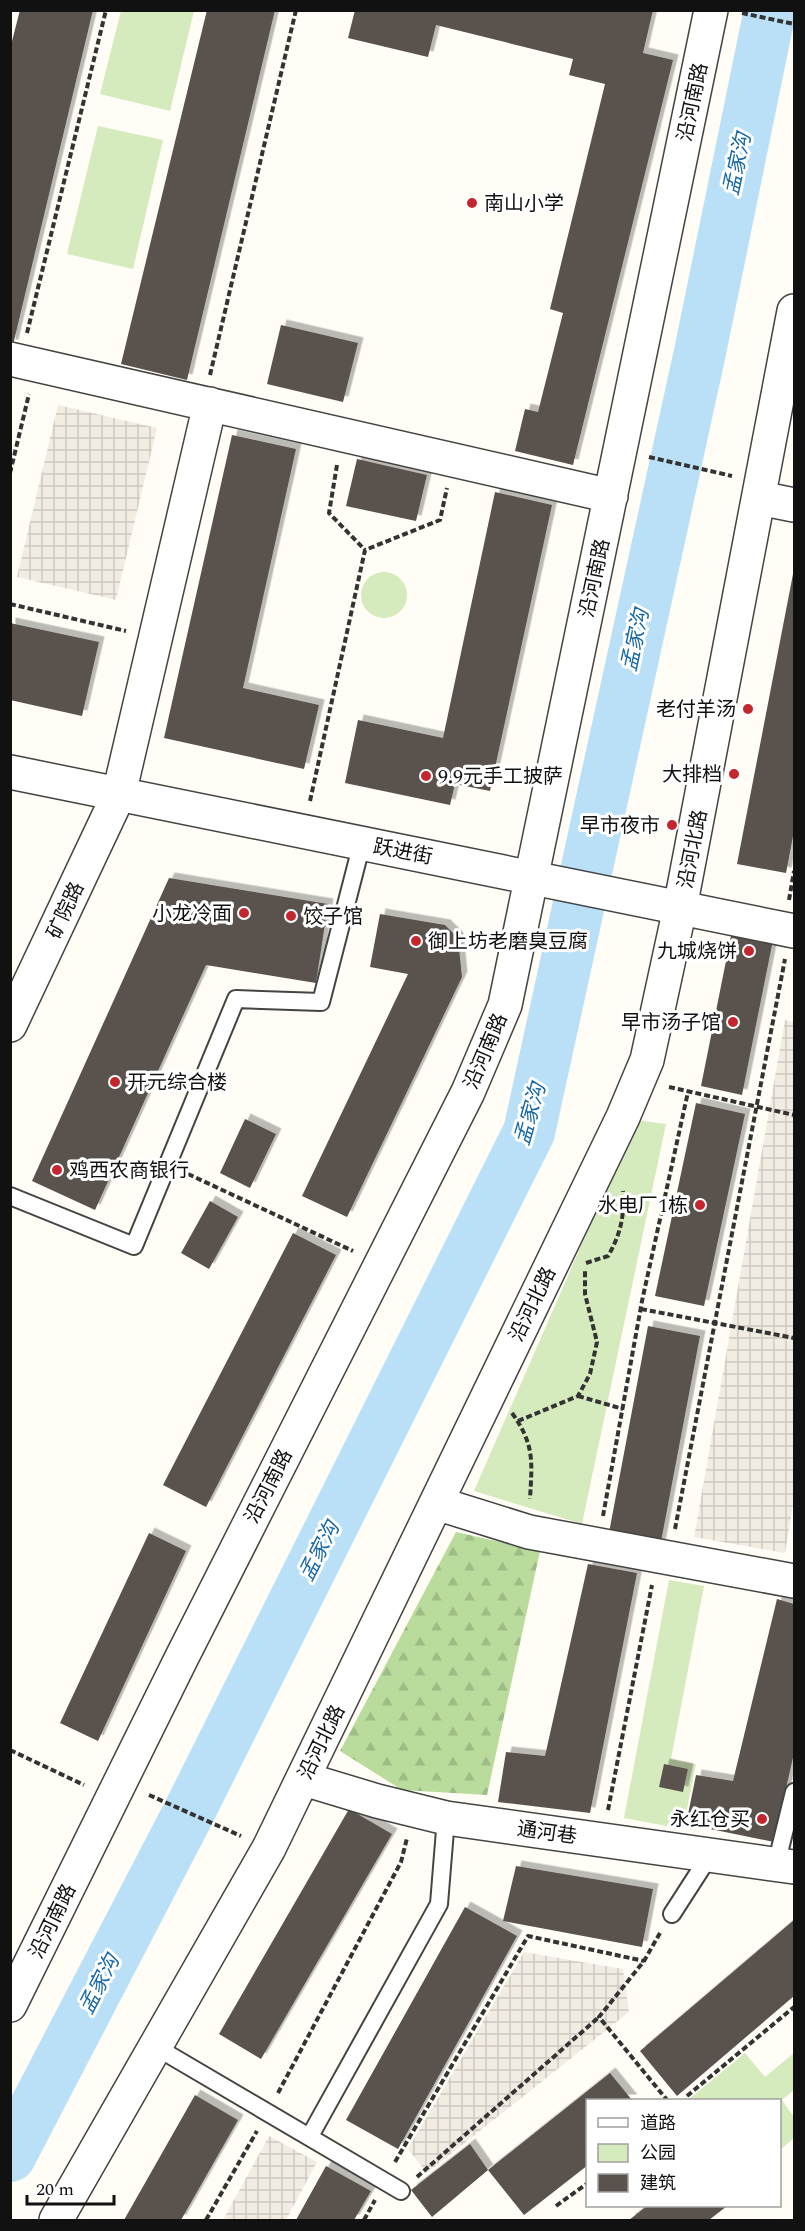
<svg xmlns="http://www.w3.org/2000/svg" width="805" height="2231" viewBox="0 0 805 2231" font-family="Spectral,'Noto Sans SC',serif">
  <defs>
    <pattern id="forest-firs" width="22" height="20" patternUnits="userSpaceOnUse" patternTransform="scale(1.5)"><rect width="22" height="20" fill="#b9dc9c"/><path d="M5 1l3.5 6h-7zM16 11l3.5 6h-7z" fill="#9ebc85"/></pattern>
    <pattern id="plaza-grid" width="8" height="8" patternUnits="userSpaceOnUse" patternTransform="scale(1.5)"><rect width="8" height="8" fill="#f1ede2"/><path d="M0 4h8M4 0v8" fill="none" stroke="#cecac1"/></pattern>
    <filter id="shadow"><feDropShadow dx="5.5" dy="-5.5" stdDeviation="0" flood-color="#0004"/></filter>
  </defs>
  <rect width="100%" height="100%" fill="#fffdf5"/>
  <path fill="url(#forest-firs)" d="M456 1532 540 1551 487 1795 402 1790 340 1751Z"/>
  <path fill="#d5ebbd" d="M121 11H194L170 111 100 94Z
    M98 126 163 140 133 269 67 254Z
    M361 595a23 23 0 1 1 46 0a23 23 0 1 1-46 0Z
    M636 1120 666 1124 582 1524 474 1491Z
    M669 1580 704 1586 671 1759 696 1764 683 1829 624 1818Z
    M745 2053 765 2077 794 2053V2090L782 2100 794 2117V2138L780 2150V2100H688Z"/>
  <path fill="url(#plaza-grid)" d="M58 405 157 428 116 600 17 577Z
    M785 1020 794 1022V1499L785 1553 694 1537Z
    M524 1952 623 1969 629 2012 427 2173 408 2149Z
    M269 2136 317 2162 286 2220H223Z"/>
  <g fill="none" stroke-linecap="round" stroke-linejoin="round">
    <path stroke="#b9e0f7" stroke-width="52" d="M10 2156 190 1810 529 1132 700 352 770 10"/>
  </g>
  <path fill="#5a524d" filter="url(#shadow)" d="M20 10H93L13 345H10V49Z
    M207 10H275L187 380 121 364Z
    M355 10H653L643 53 673 60 573 465 515 451 525 409 538 412 563 313 550 309 605 84 569 75 573 59 436 25 428 57 348 38Z
    M281 325 358 343 343 402 267 384Z
    M232 435 296 449 243 688 319 705 304 769 164 738Z
    M357 459 427 475 416 521 346 506Z
    M495 492 552 505 490 791 455 784 450 805 345 783 358 720 443 738Z
    M793 574 794 831 786 873 737 864Z
    M10 623 99 642 82 716 10 700Z
    M169 878 328 904 316 983 206 965 95 1210 32 1181Z
    M380 914 445 925 458 938 462 977 347 1217 302 1196 408 974 370 967Z
    M732 931 773 940 742 1095 701 1086Z
    M696 1103 745 1114 704 1306 655 1296Z
    M245 1119 276 1134 250 1188 220 1173Z
    M210 1201 238 1217 209 1269 181 1253Z
    M293 1233 336 1255 206 1507 163 1485Z
    M648 1326 700 1336 660 1547 608 1538Z
    M149 1533 186 1551 98 1741 60 1723Z
    M588 1564 637 1573 590 1813 498 1802 506 1752 545 1756Z
    M777 1599 794 1604V1753L774 1842 686 1824 696 1775 733 1781Z
    M664 1764 688 1769 683 1792 659 1787Z
    M349 1809 392 1834 261 2059 219 2034Z
    M516 1866 653 1889 642 1947 503 1921Z
    M465 1907 517 1936 398 2149 346 2120Z
    M794 1920V1996L677 2096 640 2051Z
    M610 2073 632 2100H588V2165L524 2215 488 2170 432 2217 411 2190 470 2144 488 2170Z
    M195 2095 238 2120 181 2220H124Z
    M326 2166 371 2191 354 2220H296Z
    M647 2206H727L709 2220H629Z"/>
  <g fill="none" stroke-linecap="round" stroke-linejoin="round">
    <defs>
      <path id="service" d="M10 1196 134 1246 236 999 321 1002 362 843
        M776 1865 794 1792
        M672 1914 710 1855
        M156 2047 401 2191
        M310 2136 439 1904 446 1818"/>
      <path id="minor" d="M10 359 611 496
        M759 498 794 505
        M119 794 210 404
        M436 1503 529 1532 794 1581
        M304 1779 377 1801 446 1818 794 1867
        M10 2005 181 1659 468 1092 505 1005 711 10
        M56 2220 269 1848 623 1117 647 1060 680 908 794 311"/>
      <path id="tertiary" d="M10 772 794 931
        M10 1025 119 794"/>
    </defs>
    <use href="#service" stroke="#444" stroke-width="20"/>
    <use href="#minor" stroke="#444" stroke-width="36"/>
    <use href="#tertiary" stroke="#444" stroke-width="36"/>
    <path stroke="#333" stroke-width="4" stroke-dasharray="6 3" stroke-linecap="butt" d="M742 13 794 24
      M27 333 106 10
      M210 375 296 10
      M649 457 732 476
      M337 465 329 513 365 550
      M10 473 29 394
      M10 604 126 631
      M310 801 365 550 440 520 447 488
      M789 900 794 871
      M669 1087 794 1115
      M188 1174 353 1251
      M586 1263 608 1256C620 1236 625 1215 623 1191
      M641 1309 794 1338
      M578 1396 623 1409
      M512 1413C535 1445 532 1462 530 1499
      M518 1421 578 1396 590 1374 597 1342 585 1294V1270
      M603 1516 642 1301 688 1092
      M675 1529 785 959
      M10 1750 84 1785
      M149 1795 241 1836
      M608 1810 652 1585
      M660 1933 644 1961 599 2017 667 2100
      M278 2093 401 1862 407 1838
      M687 2096 794 2007
      M395 2162 528 1936 644 1961
      M417 2177 599 2017
      M556 2206 588 2183
      M206 2220 257 2131
      M364 2220 375 2200"/>
    <use href="#service" stroke="#fff" stroke-width="16"/>
    <use href="#minor" stroke="#fff" stroke-width="33"/>
    <use href="#tertiary" stroke="#fff" stroke-width="33"/>
  </g>
  <g fill="#c4262e" stroke="#fff" stroke-width="2">
    <circle cx="472" cy="203" r="6"/>
    <circle cx="748" cy="709" r="6"/>
    <circle cx="734" cy="774" r="6"/>
    <circle cx="426" cy="776" r="6"/>
    <circle cx="672" cy="825" r="6"/>
    <circle cx="244" cy="913" r="6"/>
    <circle cx="291" cy="916" r="6"/>
    <circle cx="416" cy="941" r="6"/>
    <circle cx="749" cy="951" r="6"/>
    <circle cx="733" cy="1022" r="6"/>
    <circle cx="115" cy="1082" r="6"/>
    <circle cx="57" cy="1170" r="6"/>
    <circle cx="700" cy="1205" r="6"/>
    <circle cx="762" cy="1819" r="6"/>
  </g>
  <g text-anchor="middle" stroke-width="6" stroke-linejoin="round" paint-order="stroke">
    <g font-size="20" fill="#111" stroke="#fff">
      <text transform="translate(692 102) rotate(-78)" y="7">沿河南路</text>
      <text transform="translate(594 578) rotate(-78)" y="7">沿河南路</text>
      <text transform="translate(692 849) rotate(-79)" y="7">沿河北路</text>
      <text transform="translate(403 851) rotate(11)" y="7">跃进街</text>
      <text transform="translate(65 910) rotate(-65)" y="7">矿院路</text>
      <text transform="translate(485 1051) rotate(-67)" y="7">沿河南路</text>
      <text transform="translate(532 1304) rotate(-64)" y="7">沿河北路</text>
      <text transform="translate(268 1486) rotate(-63)" y="7">沿河南路</text>
      <text transform="translate(321 1742) rotate(-64)" y="7">沿河北路</text>
      <text transform="translate(547 1832) rotate(8)" y="7">通河巷</text>
      <text transform="translate(52 1921) rotate(-64)" y="7">沿河南路</text>
    </g>
    <g font-size="20" fill="#111" stroke="#fff" text-anchor="end">
      <text x="484" y="210" text-anchor="start">南山小学</text>
      <text x="736" y="716">老付羊汤</text>
      <text x="722" y="781">大排档</text>
      <text x="438" y="783" text-anchor="start">9.9元手工披萨</text>
      <text x="660" y="832">早市夜市</text>
      <text x="232" y="920">小龙冷面</text>
      <text x="303" y="923" text-anchor="start">饺子馆</text>
      <text x="428" y="948" text-anchor="start">御上坊老磨臭豆腐</text>
      <text x="737" y="958">九城烧饼</text>
      <text x="721" y="1029">早市汤子馆</text>
      <text x="127" y="1089" text-anchor="start">开元综合楼</text>
      <text x="69" y="1177" text-anchor="start">鸡西农商银行</text>
      <text x="688" y="1212">水电厂1栋</text>
      <text x="750" y="1826">永红仓买</text>
    </g>
    <g font-size="21" font-style="italic" fill="#1768a6" stroke="#fff">
      <text transform="translate(737 164) rotate(-78)" y="7">孟家沟</text>
      <text transform="translate(635 640) rotate(-78)" y="7">孟家沟</text>
      <text transform="translate(530 1114) rotate(-74)" y="7">孟家沟</text>
      <text transform="translate(319 1551) rotate(-63)" y="7">孟家沟</text>
      <text transform="translate(99 1984) rotate(-63)" y="7">孟家沟</text>
    </g>
  </g>
  <rect width="805" height="2231" fill="none" stroke="#111111" stroke-width="24"/>
  <rect x="586" y="2099" width="195" height="108" fill="#ffffff" stroke="#a0a0a0" stroke-width="1.5"/>
  <rect x="598" y="2118" width="30" height="9" fill="#ffffff" stroke="#a0a0a0" stroke-width="1.5"/>
  <text x="640" y="2129" font-size="18" fill="#111111">道路</text>
  <rect x="598" y="2144" width="30" height="18" fill="#d5ebbd" stroke="#a0a0a0" stroke-width="1.5"/>
  <text x="640" y="2159" font-size="18" fill="#111111">公园</text>
  <rect x="598" y="2174" width="30" height="18" fill="#5a524d" stroke="#a0a0a0" stroke-width="1.5"/>
  <text x="640" y="2189" font-size="18" fill="#111111">建筑</text>
  <path d="M27 2195v9h87v-9" fill="none" stroke="#111111" stroke-width="3"/>
  <text x="36" y="2195" font-size="18" fill="#111111" stroke="#ffffff" stroke-width="4.5" paint-order="stroke">20 m</text>
</svg>
